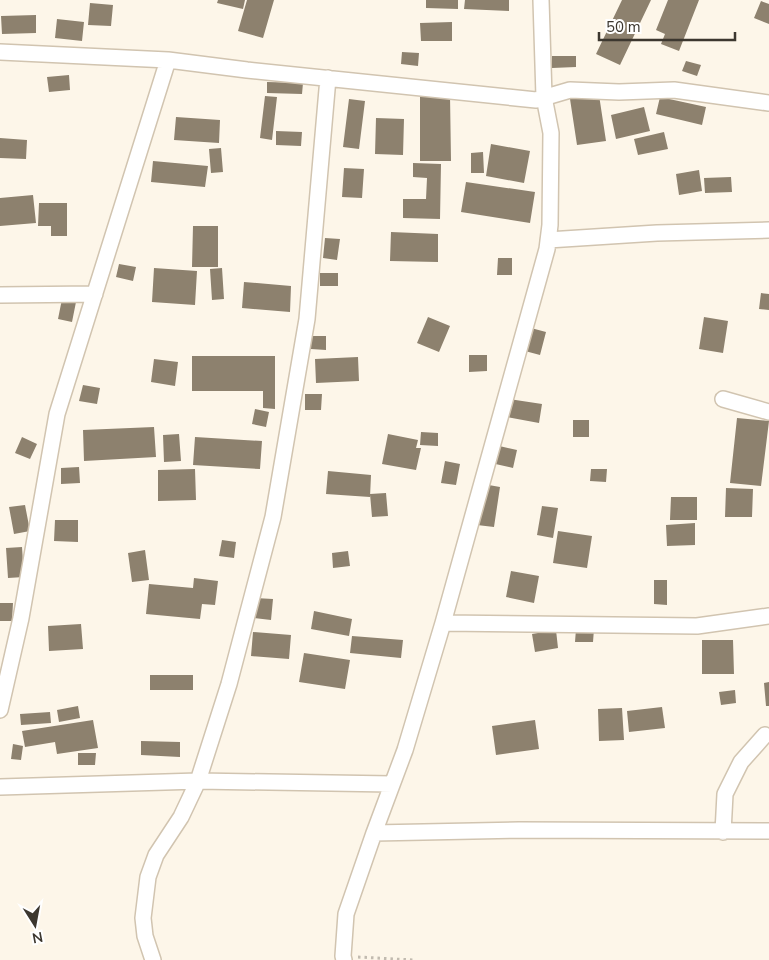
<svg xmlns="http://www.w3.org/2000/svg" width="769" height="960" viewBox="0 0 769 960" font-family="'Nunito Sans',sans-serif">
  <rect width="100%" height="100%" fill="#fdf6e9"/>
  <path fill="#8d816e" d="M218 0H245L243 9 217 3Z
    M247 0H274L263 38 238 31Z
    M426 0H458V9L426 8Z
    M465 0H509V11L464 9Z
    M622 0H651L620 65 596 54Z
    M668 0H699L679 51 661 44 665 34 656 30Z
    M761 1 769 4V24L754 18Z
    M90 3 113 5 111 26 88 25Z
    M36 15V33L2 34 1 16Z
    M57 19 84 22 82 41 55 38Z
    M452 22V41H421L420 23Z
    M402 52 419 53 418 66 401 64Z
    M552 56H576V67L552 68Z
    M686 61 701 65 697 76 682 71Z
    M69 75 70 90 49 92 47 77Z
    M267 82 303 83 302 94 267 93Z
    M450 95 451 161H420V96Z
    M599 95 606 141 577 145 570 99Z
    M265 96 277 97 272 140 260 138Z
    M660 97 706 107 702 125 656 114Z
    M349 99 365 101 359 149 343 147Z
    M644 107 650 131 616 139 611 115Z
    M176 117 220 120 219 143 174 140Z
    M376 118 404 119 403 155 375 154Z
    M276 131 302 132 301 146 276 145Z
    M664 132 668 149 638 155 634 139Z
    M0 138 27 140 26 159 0 158Z
    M491 144 530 151 524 183 486 176Z
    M221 148 223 172 211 173 209 149Z
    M483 152 484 173H471V153Z
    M153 161 208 166 205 187 151 182Z
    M413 163 441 164 440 219 403 218V199H426L427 178 413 177Z
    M344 168 364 169 362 198 342 197Z
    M699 170 702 191 679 195 676 174Z
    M731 177 732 192 705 193 704 178Z
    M466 182 535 192 530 223 461 212Z
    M33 195 36 223 0 226V198Z
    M39 203H67V236H51V226H38Z
    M193 226H218V267H192Z
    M391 232 438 234V262L390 261Z
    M325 238 340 239 337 260 323 258Z
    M498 258H512V275H497Z
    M119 264 136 267 133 281 116 277Z
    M154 268 197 271 195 305 152 302Z
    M222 268 224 299 212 300 210 269Z
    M320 273H338V286H320Z
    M244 282 291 286 290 312 242 308Z
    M761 293 769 294V310L759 309Z
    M62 299 76 302 72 322 58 319Z
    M428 317 450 326 439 352 417 343Z
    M704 317 728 321 723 353 699 349Z
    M531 328 546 332 540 355 525 351Z
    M311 336H326V350L311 349Z
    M469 355H487V371L469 372Z
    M192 356H275V409L263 408V391H192Z
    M358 357 359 381 316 383 315 359Z
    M154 359 178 362 175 386 151 382Z
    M83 385 100 388 97 404 79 401Z
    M305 394H322L321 410H305Z
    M509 399 542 404 539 423 506 417Z
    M255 409 269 412 266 427 252 424Z
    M737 418 769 421 761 486 730 483Z
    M573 420H589V437H573Z
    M154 427 156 457 84 461 83 430Z
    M421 432 438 433V446L420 445Z
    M179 434 181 461 164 462 163 435Z
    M388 434 418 440 416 448H421L416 470 382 464Z
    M22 437 37 444 30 459 15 453Z
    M195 437 262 441 260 469 193 465Z
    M495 445 517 450 513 468 491 463Z
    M445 461 460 464 456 485 441 483Z
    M79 467 80 483 61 484V468Z
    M195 469 196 500 158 501V470Z
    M591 469H607L606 482 590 481Z
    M328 471 371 475 370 497 326 494Z
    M483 484 500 487 494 527 477 525Z
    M726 488 753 489 752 517H725Z
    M386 493 388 516 372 517 370 494Z
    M671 497H697V520H670Z
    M25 505 30 531 14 534 9 507Z
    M542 506 558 508 553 538 537 535Z
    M55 520H78V542L54 541Z
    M695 523V545L667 546 666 525Z
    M558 531 592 536 587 568 553 563Z
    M222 540 236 542 234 558 219 556Z
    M22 547 24 577 8 578 6 548Z
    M145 550 149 580 132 582 128 553Z
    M348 551 350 566 333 568 332 553Z
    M511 571 539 576 534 603 506 597Z
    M194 578 218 581 215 605 202 604 200 619 146 614 149 584 193 588Z
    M654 580H667V605L654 604Z
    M255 598 273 599 271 620 253 618Z
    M0 603H13L12 621H0Z
    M314 611 352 619 349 636 311 629Z
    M81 624 83 649 49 651 48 626Z
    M576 629H594L593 642H575Z
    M556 630 558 648 535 652 532 634Z
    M253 632 291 635 289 659 251 656Z
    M352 636 403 640 401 658 350 653Z
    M702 640H733L734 674H702Z
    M304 653 350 660 345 689 299 682Z
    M150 675H193V690H150Z
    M769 682V706H766L764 683Z
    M735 690 736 703 721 705 719 692Z
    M78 706 80 718 59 722 57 710Z
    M662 707 665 728 629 732 627 711Z
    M622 708 624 740 599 741 598 709Z
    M50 712 51 723 21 725 20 714Z
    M93 720 98 748 57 754 55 742 25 747 22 731Z
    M535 720 539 749 496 755 492 726Z
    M141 741 180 742V757L141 755Z
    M13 744 23 746 21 760 11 759Z
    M78 753H96L95 765H78Z"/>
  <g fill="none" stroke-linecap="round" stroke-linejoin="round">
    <defs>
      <path id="minor" d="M0 52 168 60 247 70 536 100 570 90 619 92 674 90 769 103
        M548 240 657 233 769 230
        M0 295 95 294
        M723 399 769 412
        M443 623 697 626 769 616
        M0 710 21 618 57 414 168 60
        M0 787 198 781 392 784
        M723 832 725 794 741 762 765 735
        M374 833 519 830 769 831
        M153 960 145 936 143 918 148 877 156 855 181 817 198 781 229 684 273 517 307 319 328 78
        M344 960 343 956 346 914 374 833 405 750 443 623 547 249 550 225 551 133 544 97 541 0"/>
    </defs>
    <use href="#minor" stroke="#d1c4b0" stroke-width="18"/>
    <path stroke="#c2bbb0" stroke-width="3" stroke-dasharray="2.5 4" stroke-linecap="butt" d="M358 957 413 960"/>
    <use href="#minor" stroke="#fff" stroke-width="15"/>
  </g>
  <g transform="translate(35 925) rotate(169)" stroke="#ffffff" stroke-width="4" paint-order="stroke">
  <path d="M0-4L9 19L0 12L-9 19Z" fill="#3c372f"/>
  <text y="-8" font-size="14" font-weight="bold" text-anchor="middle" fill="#3c372f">N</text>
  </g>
  <path d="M599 32v8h136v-8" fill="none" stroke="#3c372f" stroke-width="2.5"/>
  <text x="606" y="32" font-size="15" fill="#3c372f" stroke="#ffffff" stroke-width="4" paint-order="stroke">50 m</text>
</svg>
